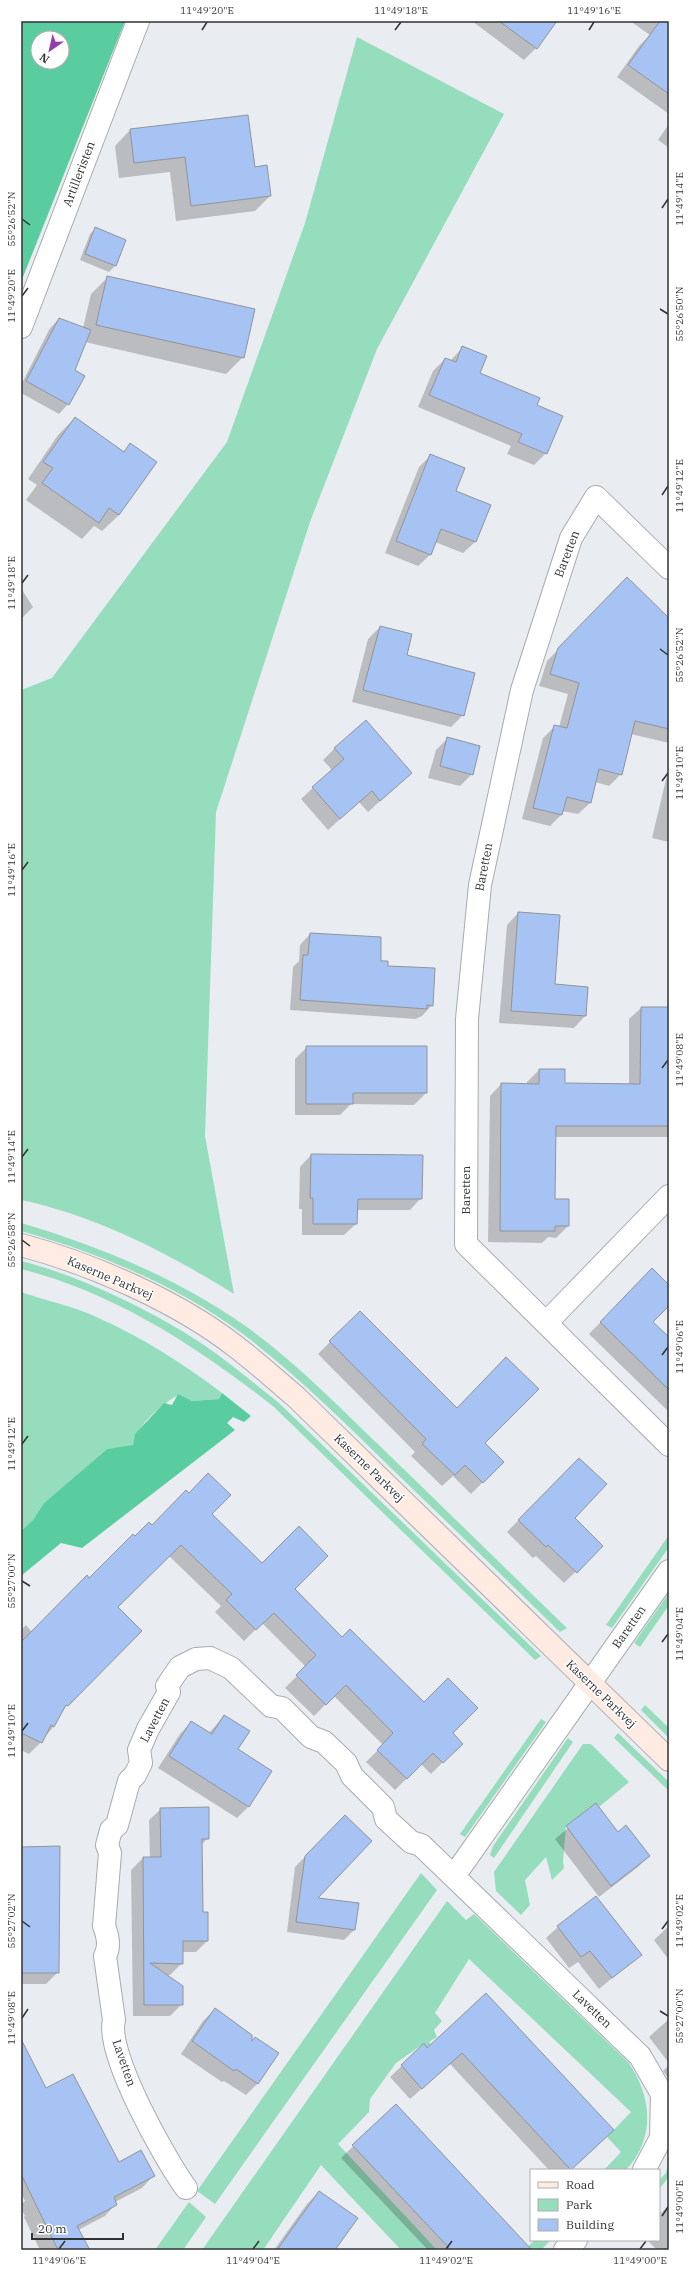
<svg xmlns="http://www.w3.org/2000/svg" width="690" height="2271" viewBox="0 0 690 2271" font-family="'IBM Plex Serif',serif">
  <rect width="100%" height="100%" fill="#e9ecf1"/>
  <path fill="#96ddbe" d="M357 37 504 114 377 349 310 522 216 812 205 1136 234 1294C168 1253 97 1216 21 1200V690L52 678 227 442 305 223Z
    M21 1223C99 1246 177 1278 244 1325 295 1361 340 1408 385 1451 446 1510 506 1569 567 1628L560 1632C505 1578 449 1524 393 1470 345 1423 297 1375 243 1334 178 1286 99 1253 21 1231Z
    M21 1261C81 1276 153 1311 204 1345 230 1363 254 1383 279 1403L541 1656 535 1660 274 1407C199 1348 116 1293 21 1269Z
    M21 1292C41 1299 63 1304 82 1311 132 1331 180 1361 222 1393L219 1399 192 1401 178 1395C160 1406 137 1424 133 1446L107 1449 44 1503 33 1520 21 1531Z
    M669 1535V1547L612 1628 606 1625Z
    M669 1593V1605L640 1647 634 1643Z
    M645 1705 669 1728V1738L641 1710Z
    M541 1719 546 1722 465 1837 460 1834Z
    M618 1733 669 1782V1791L614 1738Z
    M568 1738 573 1742 494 1858 490 1855 493 1846Z
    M583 1744H591L629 1782 599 1807 596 1803 566 1826 563 1861 564 1868 552 1880 546 1857 525 1880 530 1905 521 1915 496 1891 494 1872Z
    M421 1873 437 1890 215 2204 197 2191Z
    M447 1901 466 1920 474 1914 628 2062C652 2096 656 2138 626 2170H604L621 2152 607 2137 631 2112 469 1959 435 2013 442 2021 434 2030 437 2037 429 2042 450 2062 446 2068 423 2044 396 2063 370 2099 369 2112 338 2144 437 2250H401L321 2165 263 2250H202Z
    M669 2160V2177L659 2189V2180L666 2173Z
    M189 2202 206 2217 183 2250H155Z
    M535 2240H551L541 2250H524Z"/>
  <path fill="#5acda0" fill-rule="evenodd" d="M21 21H125L21 282ZM38 38H62V62H38Z
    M222 1393 251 1416 244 1422 233 1417 227 1423 235 1430 82 1548 61 1543 21 1576V1531L33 1520 44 1503 107 1449 133 1445 135 1434 164 1403 172 1405 178 1394 192 1401 219 1399Z"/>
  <path fill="#0003" d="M472 21H556L536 48 524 60Z
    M630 21H669V114L617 77 639 46 650 35Z
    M669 124V148L658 140Z
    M130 130 254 168 270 196 255 211 176 221 170 172 119 178 115 146Z
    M95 229 125 240 115 266 109 272 80 260 90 234Z
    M107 278 243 357 226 374 85 342 73 370 68 404 59 414 21 393V385L50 328 59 319 83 328 91 294Z
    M463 347 479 374 535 406 546 453 534 465 507 454 511 446 418 407 433 371 445 359 450 361Z
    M75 418 123 452 131 444 119 515 102 531 94 526 82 539 26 500 37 485 28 479 58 435Z
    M430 456 455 492 489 505 475 542 463 553 435 542 430 555 418 566 385 553 419 467Z
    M627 579 669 619V743L631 734 621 774 609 786 595 782 590 803 578 814 562 811 561 815 550 826 522 819 543 738 555 726 559 727 568 694 539 686 547 661Z
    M21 588 33 607 21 619Z
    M380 627 463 715 451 727 352 702 368 639Z
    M448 738 472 774 460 786 428 778 436 750Z
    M335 748 399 784 368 812 359 802 328 830 301 799 332 770 323 760Z
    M669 767V842L652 838Z
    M518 913 554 985 587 987 585 1016 574 1028 499 1023 507 925Z
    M310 934 380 961 432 1005 422 1016 415 1019 290 1010 293 967 299 961 300 945Z
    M641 1008H669V1137H555L554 1200 568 1226 556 1238 548 1237 542 1243 488 1242 490 1096 501 1084 527 1085V1082L539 1070 564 1084 629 1085V1019Z
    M307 1047 426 1093 414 1105 351 1104 340 1115H295V1059Z
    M311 1155 421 1198 410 1210H356V1224L344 1235H302V1209H299L300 1167Z
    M641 1281 669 1286V1305L652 1322 669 1339V1412L589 1334Z
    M360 1312 503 1462 471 1494 453 1476 442 1486 411 1456 415 1452 318 1354Z
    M579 1459 573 1518 602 1546 564 1583 536 1556 533 1558 507 1532Z
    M211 1514 262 1564 293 1589 342 1639 461 1744 431 1774 421 1764 395 1790 366 1762 383 1745 334 1696 314 1716 285 1688 306 1667 262 1623 244 1641 215 1612 221 1606 169 1556 116 1607 140 1631 61 1711 54 1726 41 1742 29 1754 23 1751 21 1756V1630L26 1625 32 1632 135 1537 152 1526Z
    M224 1716 249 1806 237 1818 158 1768 180 1734 191 1722 209 1733Z
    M596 1805 618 1833 649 1856 638 1867 599 1897 555 1839Z
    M161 1809 208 1838 201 1845 202 1913 207 1941 196 1952H182V1963L170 1975H166L182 2004 170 2016H133L131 1870 143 1858H150L149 1820Z
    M345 1816 316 1899 357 1904 354 1930 344 1940 287 1932 295 1867Z
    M21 1848 58 1972 46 1984H21Z
    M669 1926V1960L654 1940Z
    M558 1927 640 1955 599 1989 578 1962 569 1968 546 1938Z
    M486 1994 602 2141 571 2170H549L450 2064 410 2099 390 2077 424 2045 427 2049Z
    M215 2009 251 2042 278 2054 257 2084 246 2095 224 2081 222 2082 181 2054 203 2021Z
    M669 2019V2063L649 2037Z
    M669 2065V2079L663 2071Z
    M21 2067 118 2163 153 2176 142 2188 115 2202 116 2204 105 2216 78 2230 87 2250H40L24 2217 25 2216 21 2208V2204L25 2201 21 2193Z
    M395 2106 513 2250H428L341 2158Z
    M319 2192 334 2250H274L307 2204Z
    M669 2205V2250H657L647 2240H659V2215Z"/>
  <path fill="#a6c3f3" stroke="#919499" d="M499 21H557L537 49Z
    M660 21H669V94L628 65Z
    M248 115 255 167 267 165 271 196 191 206 185 157 134 163 130 129Z
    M95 227 126 240 116 266 85 254Z
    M107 276 255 309 244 358 96 325Z
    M59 318 91 330 75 370 85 376 69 405 26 381Z
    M462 346 487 356 480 373 540 398 537 405 563 416 547 454 518 442 522 434 429 395 445 358 456 362Z
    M75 417 124 452 130 443 157 462 119 515 109 508 99 523 42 483 53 468 43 462Z
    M430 454 465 468 456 491 491 505 476 542 441 529 431 555 396 541Z
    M627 577 669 618V729L635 721 622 775 599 769 591 803 567 797 562 815 533 808 554 725 567 728 579 683 550 674 558 648Z
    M380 626 412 634 407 655 475 673 464 716 363 690Z
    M366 720 412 773 380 801 372 791 340 819 312 787 344 759 334 748Z
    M447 737 480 746 473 775 440 766Z
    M518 912 560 915 555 984 588 987 586 1016 511 1011Z
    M310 933 381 937V961H388V966L435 968 433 1006 427 1005V1009L300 1000 303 955H308Z
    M641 1007H669V1126H556L555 1199H569V1226H555V1231H500L501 1083 539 1084V1069H565V1083L640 1084Z
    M306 1046H427V1093H353V1104H306Z
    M311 1154 423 1155 422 1199H358L357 1224H313V1198H310Z
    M652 1268 669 1285V1306L653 1322 669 1337V1390L600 1322Z
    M360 1311 457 1408 506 1357 539 1389 485 1443 504 1462 483 1483 465 1465 455 1475 422 1444 426 1439 329 1341Z
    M579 1458 607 1484 575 1518 603 1546 577 1573 548 1545 546 1547 518 1520Z
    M208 1473 231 1495 212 1514 262 1563 299 1526 328 1556 295 1589 342 1637 350 1629 424 1702 448 1678 478 1708 453 1733 463 1744 443 1763 433 1753 407 1779 377 1750 393 1733 346 1685 326 1705 296 1675 316 1655 274 1613 256 1630 226 1600 232 1594 181 1545 118 1607 142 1631 68 1706 66 1705 54 1727 51 1725 42 1743 21 1733V1642L87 1575 89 1578 133 1534 135 1536 149 1522 152 1525 186 1490 189 1493Z
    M224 1715 250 1731 238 1749 272 1771 249 1807 169 1756 191 1721 212 1734Z
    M596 1803 618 1832 626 1825 650 1856 611 1886 566 1826Z
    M209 1807V1839H202L203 1912H208V1941H183V1964L150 1963 183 1986V2005H144L143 1857H161L160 1808Z
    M345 1815 372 1841 318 1898 359 1903 355 1930 296 1922 305 1856Z
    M60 1846 59 1973H21V1847Z
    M596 1896 642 1955 612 1978 590 1951 581 1957 557 1926Z
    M486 1993 614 2130 571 2170 462 2053 422 2089 401 2065 424 2043 427 2048Z
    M215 2008 252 2035V2041L255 2037 279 2053 258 2084 236 2069 234 2071 192 2041Z
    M21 2039 46 2088 73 2074 119 2162 141 2150 155 2176 114 2197 117 2205 77 2226 90 2250H58L21 2174Z
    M396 2104 532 2250H451L352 2145Z
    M319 2191 358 2218 335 2250H277Z"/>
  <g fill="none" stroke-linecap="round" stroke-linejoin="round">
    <defs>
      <path id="street" d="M21 327 138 21
        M669 568 596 497 571 538 522 690 480 885 467 1019 466 1244 669 1445
        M546 1323 669 1196
        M454 1876 669 1571
        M186 2188C165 2159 105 2053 114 2020L105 1956C110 1947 108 1936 104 1926L110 1853 107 1845 111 1830 117 1825 129 1781 135 1775 141 1763 139 1750 148 1729 169 1692 167 1686 180 1667 196 1659 210 1658 231 1668 271 1706 282 1708 311 1737 324 1742 346 1763 352 1776 383 1807 386 1819 411 1842 421 1845 640 2056 662 2094 661 2138 644 2170
        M565 2250 576 2240"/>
      <path id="secondary" d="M21 1245C92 1264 177 1301 235 1346 256 1362 276 1380 296 1397L669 1760"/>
    </defs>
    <use href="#street" stroke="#a8abaf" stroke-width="24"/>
    <use href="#secondary" stroke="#a8abaf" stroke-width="24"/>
    <use href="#street" stroke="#fff" stroke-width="22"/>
    <use href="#secondary" stroke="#ffebe2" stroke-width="22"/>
  </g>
  <path fill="none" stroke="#313234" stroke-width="1.5" d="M202 30 207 22M395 30 401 22M589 30 594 22M662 208 668 199M22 219 30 225M22 296 28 288M660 309 668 314M662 495 668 486M22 583 28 575M660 649 668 655M662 781 668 773M22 870 28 862M662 1068 668 1060M22 1157 28 1149M22 1240 30 1246M662 1355 668 1347M22 1444 28 1436M22 1581 30 1586M662 1642 668 1634M22 1731 28 1723M22 1921 30 1927M662 1929 668 1921M660 2011 668 2016M22 2018 28 2009M662 2216 668 2207M59 2249 65 2241M253 2249 259 2241M446 2249 452 2241M640 2249 646 2241"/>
  <g text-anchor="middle" stroke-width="3" stroke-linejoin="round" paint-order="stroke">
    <g font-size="12" fill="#313234" stroke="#fff">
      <text transform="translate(79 174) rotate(-69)" y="4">Artilleristen</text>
      <text transform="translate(567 554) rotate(-69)" y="4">Baretten</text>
      <text transform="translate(484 867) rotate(-79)" y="4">Baretten</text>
      <text transform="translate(466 1190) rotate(-90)" y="4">Baretten</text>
      <text transform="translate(110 1278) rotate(23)" y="4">Kaserne Parkvej</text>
      <text transform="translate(369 1468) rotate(44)" y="4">Kaserne Parkvej</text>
      <text transform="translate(629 1627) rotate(-55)" y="4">Baretten</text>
      <text transform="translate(601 1694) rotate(44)" y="4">Kaserne Parkvej</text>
      <text transform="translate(155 1720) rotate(-62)" y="4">Lavetten</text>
      <text transform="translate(592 2009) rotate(44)" y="4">Lavetten</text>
      <text transform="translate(124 2063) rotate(71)" y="4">Lavetten</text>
    </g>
  </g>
  <rect width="690" height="2271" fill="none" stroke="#ffffff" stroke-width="44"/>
  <rect x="530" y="2169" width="130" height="72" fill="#ffffff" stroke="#adadae"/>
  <rect x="538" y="2182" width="20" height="6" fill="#ffebe2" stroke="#adadae"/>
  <text x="566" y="2189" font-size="12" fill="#313234">Road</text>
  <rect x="538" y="2199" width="20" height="12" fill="#96ddbe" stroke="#adadae"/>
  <text x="566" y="2209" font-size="12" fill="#313234">Park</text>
  <rect x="538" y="2219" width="20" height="12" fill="#a6c3f3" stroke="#adadae"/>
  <text x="566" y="2229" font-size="12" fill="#313234">Building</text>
  <g transform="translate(50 50) rotate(214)"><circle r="19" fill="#ffffff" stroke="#adadae"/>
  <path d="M0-3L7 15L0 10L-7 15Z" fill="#923eac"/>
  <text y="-6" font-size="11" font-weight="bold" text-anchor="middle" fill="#313234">N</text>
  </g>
  <path d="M32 2233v6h91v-6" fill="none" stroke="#313234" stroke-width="2"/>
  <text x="38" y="2233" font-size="12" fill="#313234" stroke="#ffffff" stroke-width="3" paint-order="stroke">20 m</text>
  <rect x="22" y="22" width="646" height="2227" fill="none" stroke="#313234" stroke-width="1.5"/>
  <g font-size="10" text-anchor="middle" fill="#313234">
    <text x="207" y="14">11°49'20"E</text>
    <text x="401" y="14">11°49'18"E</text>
    <text x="594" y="14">11°49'16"E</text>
    <text transform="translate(679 199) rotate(-90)" y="4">11°49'14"E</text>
    <text transform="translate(11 219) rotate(-90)" y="4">55°26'52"N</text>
    <text transform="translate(11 296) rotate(-90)" y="4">11°49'20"E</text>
    <text transform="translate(679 314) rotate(-90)" y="4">55°26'50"N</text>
    <text transform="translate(679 486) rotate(-90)" y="4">11°49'12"E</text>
    <text transform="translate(11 583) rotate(-90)" y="4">11°49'18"E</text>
    <text transform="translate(679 655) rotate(-90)" y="4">55°26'52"N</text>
    <text transform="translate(679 773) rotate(-90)" y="4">11°49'10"E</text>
    <text transform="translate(11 870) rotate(-90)" y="4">11°49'16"E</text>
    <text transform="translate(679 1060) rotate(-90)" y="4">11°49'08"E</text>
    <text transform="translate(11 1157) rotate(-90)" y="4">11°49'14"E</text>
    <text transform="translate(11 1240) rotate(-90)" y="4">55°26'58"N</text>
    <text transform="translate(679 1347) rotate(-90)" y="4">11°49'06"E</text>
    <text transform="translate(11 1444) rotate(-90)" y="4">11°49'12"E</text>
    <text transform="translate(11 1581) rotate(-90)" y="4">55°27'00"N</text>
    <text transform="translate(679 1634) rotate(-90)" y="4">11°49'04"E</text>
    <text transform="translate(11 1731) rotate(-90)" y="4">11°49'10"E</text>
    <text transform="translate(679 1921) rotate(-90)" y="4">11°49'02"E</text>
    <text transform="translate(11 1921) rotate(-90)" y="4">55°27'02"N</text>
    <text transform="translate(679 2016) rotate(-90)" y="4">55°27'00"N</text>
    <text transform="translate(11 2018) rotate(-90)" y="4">11°49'08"E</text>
    <text transform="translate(679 2207) rotate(-90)" y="4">11°49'00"E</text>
    <text x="59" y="2264">11°49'06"E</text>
    <text x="253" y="2264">11°49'04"E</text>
    <text x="446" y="2264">11°49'02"E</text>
    <text x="640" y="2264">11°49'00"E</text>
  </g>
</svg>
